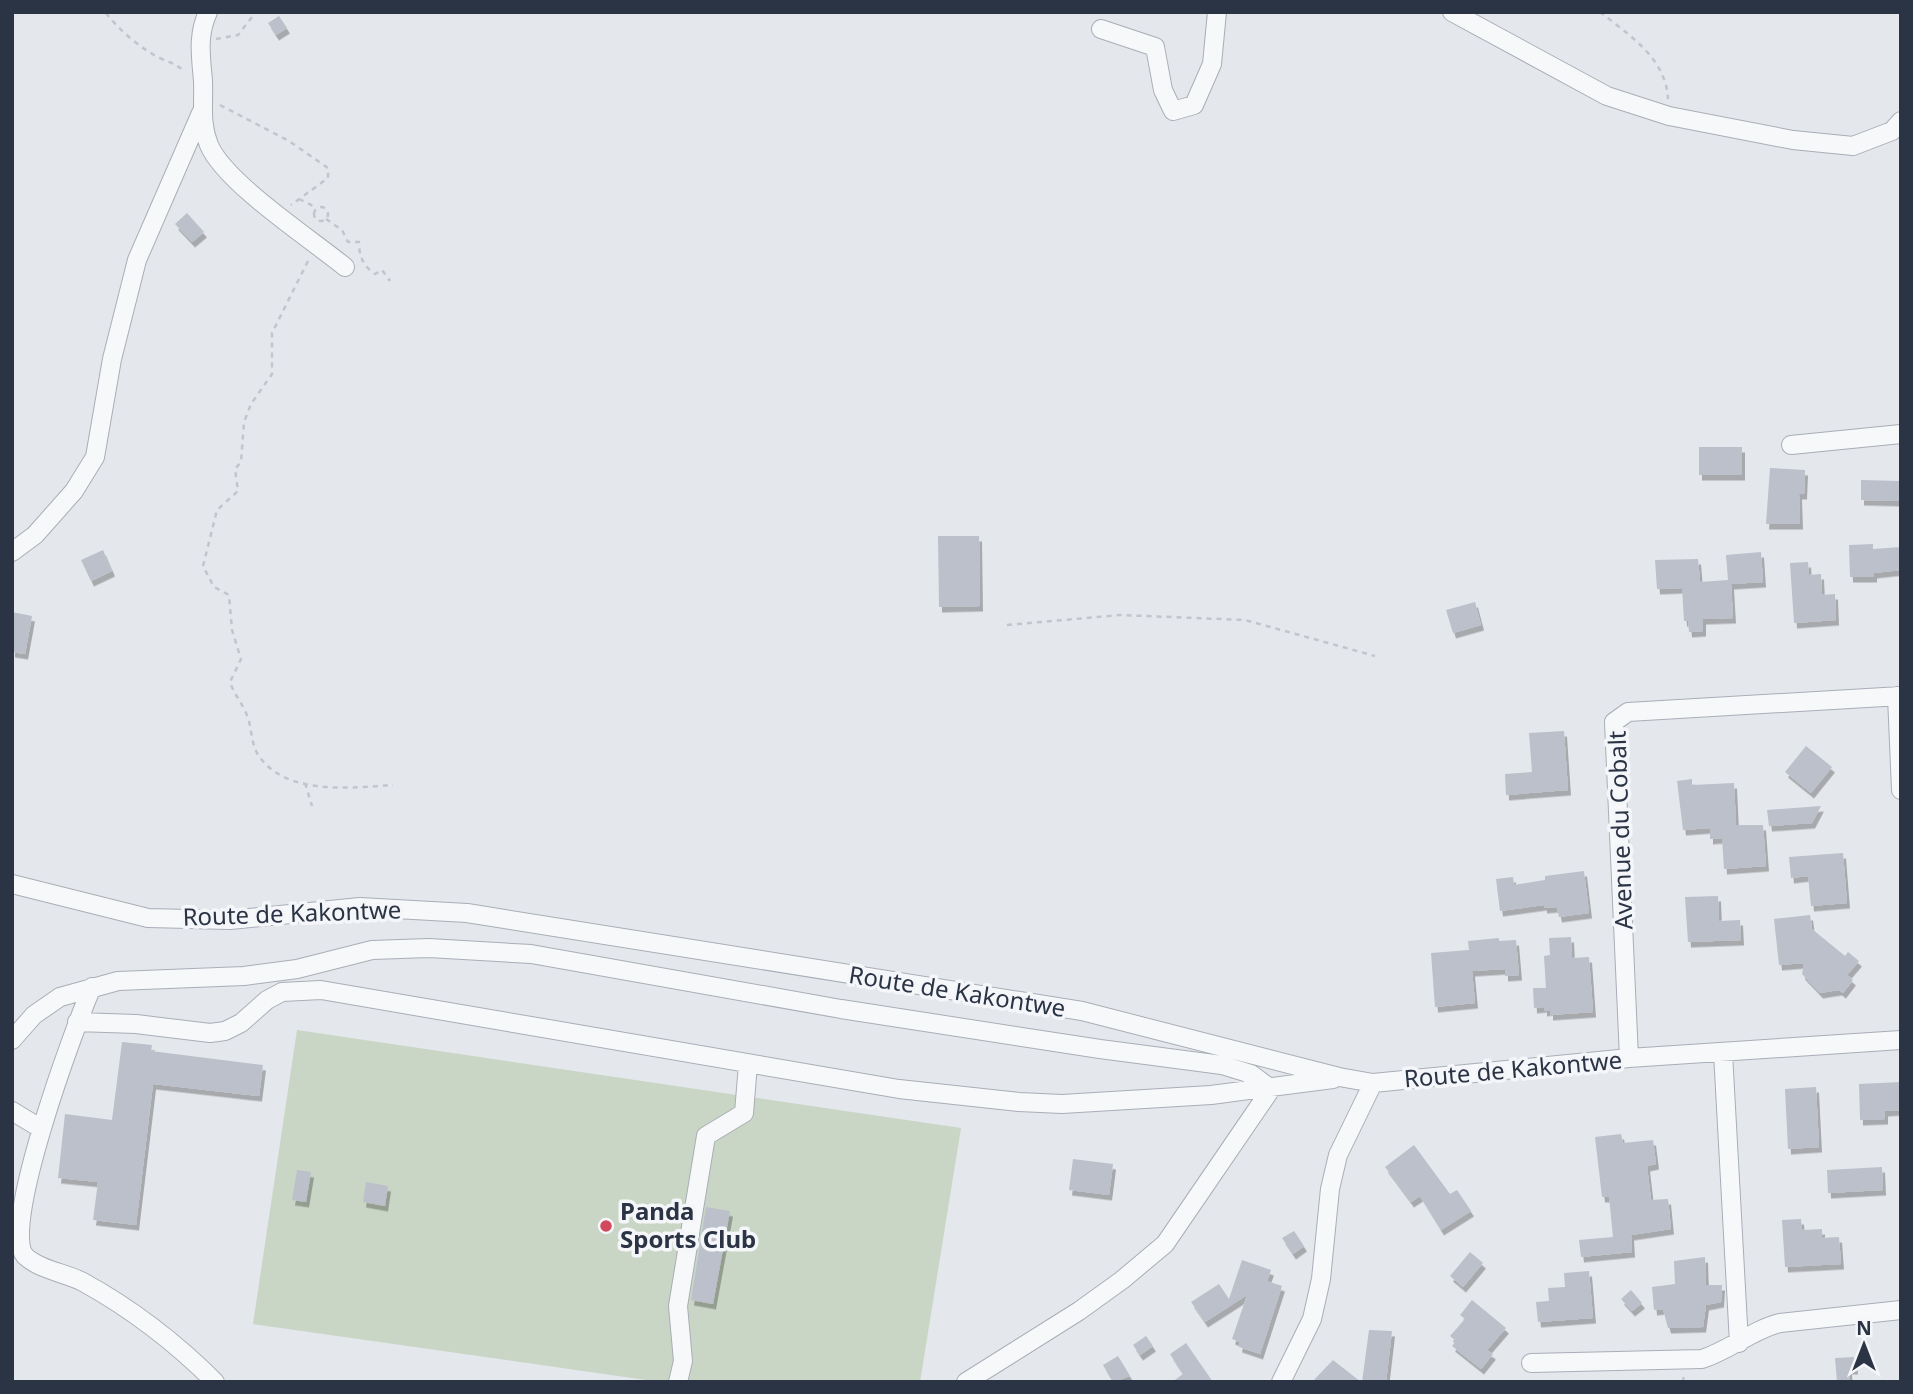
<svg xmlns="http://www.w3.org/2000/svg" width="1913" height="1394" viewBox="0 0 1913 1394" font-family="'Noto Sans',sans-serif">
  <defs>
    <filter id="shadow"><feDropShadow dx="3" dy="5.5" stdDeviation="0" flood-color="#0004"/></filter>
  </defs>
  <rect width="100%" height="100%" fill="#e4e7ec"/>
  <path fill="#c9d6c5" d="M297 1030 961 1128 920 1382H660L253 1324Z"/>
  <path fill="#bbc0ca" filter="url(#shadow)" d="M279 16 287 28 276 35 268 23Z
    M187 213 204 232 192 242 175 224Z
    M1699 447H1742V475H1699Z
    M1770 468 1805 470 1804 494H1799L1800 524H1766Z
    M1861 480 1900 481V501L1861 500Z
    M938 536H979L980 606 939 607Z
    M1873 544V549L1901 547V570L1874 573V577H1850L1849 545Z
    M103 550 112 571 91 581 81 560Z
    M1761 552 1763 582 1731 584 1733 618 1703 619V631L1689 632 1688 621H1684L1682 588 1657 589 1655 560 1698 559 1700 582 1728 580 1726 555Z
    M1808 562 1809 575 1821 574 1822 595 1835 594 1836 620 1794 623 1790 563Z
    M1475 602 1481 625 1453 633 1446 610Z
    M12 612 32 616 25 654 12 652Z
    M1564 731 1568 790 1506 795 1505 774 1532 772 1529 733Z
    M1806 746 1832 767 1811 793 1785 772Z
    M1692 779V785L1734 783 1736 825H1763L1766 866 1724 869 1722 838 1710 839V828L1683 830 1677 781Z
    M1821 806 1812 823 1769 826 1767 810Z
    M1843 853 1847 903 1811 906 1808 876 1791 878 1789 857Z
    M1584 871 1589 913 1559 917 1557 907 1544 908V905L1500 911 1496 879 1513 877 1514 885 1545 880V876Z
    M1718 896 1719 921 1740 920 1741 940 1688 942 1685 897Z
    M1810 915 1812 929 1845 956 1848 952 1859 961 1847 975 1853 980 1843 993 1839 990 1820 993 1802 974 1804 963 1779 965 1774 919Z
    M1571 937 1572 958 1589 957 1593 1012 1550 1015V1010L1544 1011V1007L1534 1008 1533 988H1546L1544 956 1550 955 1549 938Z
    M1499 938V941L1516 940 1519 975 1505 976V969L1472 971 1475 1003 1435 1007 1431 953 1469 950 1468 941Z
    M122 1042 152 1045 151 1051 263 1065 259 1096 153 1084 136 1225 93 1220 98 1182 58 1178 65 1114 112 1120Z
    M1901 1082V1110L1885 1111V1119L1860 1120 1859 1084Z
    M1816 1087 1819 1147 1788 1149 1785 1089Z
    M1621 1134 1623 1143 1653 1140 1656 1164 1647 1166 1651 1200 1668 1199 1671 1229 1631 1235 1632 1252 1581 1257 1579 1240 1613 1237 1609 1197H1602L1595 1137Z
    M1414 1145 1450 1194 1457 1190 1471 1211 1441 1230 1420 1196 1411 1202 1385 1167Z
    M1073 1159 1113 1164 1109 1195 1069 1190Z
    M1882 1167 1883 1190 1828 1193 1827 1170Z
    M297 1170 311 1172 306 1202 292 1200Z
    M366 1182 388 1186 385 1206 363 1202Z
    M706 1207 730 1211 713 1304 691 1300Z
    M1801 1219 1802 1230 1822 1229V1238L1839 1237 1841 1264 1785 1267 1782 1220Z
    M1294 1231 1304 1246 1293 1254 1282 1238Z
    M1470 1252 1483 1263 1463 1287 1450 1276Z
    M1705 1257 1706 1285H1722L1721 1302 1706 1305 1703 1327 1668 1328 1663 1309 1654 1310 1652 1287 1675 1284 1674 1261Z
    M1242 1260 1271 1270 1267 1281 1282 1286 1260 1354 1239 1347 1240 1342 1232 1339 1247 1295 1205 1322 1191 1302 1219 1284 1229 1299Z
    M1589 1271 1593 1318 1538 1322 1536 1302 1549 1301 1548 1288 1565 1287 1564 1273Z
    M1631 1290 1642 1303 1632 1311 1621 1299Z
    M1472 1300 1506 1328 1487 1350 1493 1354 1481 1369 1452 1346 1456 1341 1450 1336 1465 1319 1460 1315Z
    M1369 1330 1392 1331 1386 1382H1362Z
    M1146 1336 1153 1346 1140 1355 1133 1345Z
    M1186 1343 1213 1382H1172L1183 1374 1170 1354Z
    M1118 1356 1130 1376 1113 1382 1103 1365Z
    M1854 1357 1855 1369H1849L1850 1382H1837L1835 1358Z
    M1333 1360 1361 1382H1312Z"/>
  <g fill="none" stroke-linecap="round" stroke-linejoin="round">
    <defs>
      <path id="minor" d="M208 12C197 36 201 56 203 81 204 103 200 123 209 145 225 183 311 239 345 267
        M1452 12 1607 96 1669 116 1793 140 1853 146 1892 131 1901 121
        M1101 29 1155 47 1163 90 1173 111 1194 105 1212 64 1217 12
        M1791 445 1901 434
        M12 552 35 535 74 491 95 457 112 359 137 260 201 113
        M1897 696 1901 790
        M12 884 148 918 230 920 360 907 467 913 1082 1011 1339 1077 1373 1083 1629 1058 1901 1040
        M92 987C75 1026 0 1228 25 1256 40 1270 66 1273 83 1282 132 1309 176 1343 215 1382
        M77 1022 136 1024 210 1033 225 1031 241 1023 267 1000 282 992 321 990 899 1089 1019 1102 1062 1104 1211 1095 1333 1079
        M12 1040 34 1015 60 997 118 981 244 976 297 969 372 950 429 948 531 954 841 1009 1100 1049 1222 1065 1251 1074 1271 1089 1165 1244 1122 1280 1079 1311 966 1382
        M1723 1053 1739 1343
        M1629 1058 1614 722 1628 712 1901 696
        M12 1111 40 1128
        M1531 1363 1702 1359C1730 1350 1752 1330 1780 1323L1901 1310
        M678 1382 683 1361 678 1306 706 1136 744 1113 748 1064
        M1281 1382 1312 1319 1321 1279 1330 1189 1338 1155 1373 1083"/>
    </defs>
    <use href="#minor" stroke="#a9aeb7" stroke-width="20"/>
    <path stroke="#c2c5cb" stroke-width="2.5" stroke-dasharray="5 5" stroke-linecap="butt" d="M1600 12C1629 35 1666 58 1668 99
      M106 13C119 30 142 50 162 59 172 63 176 64 185 72
      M216 39 238 35 256 12
      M220 105 289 141 328 168V178L291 205
      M299 199 317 208
      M314 214a7 7 0 1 1 14 0a7 7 0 1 1-14 0Z
      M326 219 342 230 348 242H359C359 256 363 266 375 274L382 270 390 281
      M308 261 272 333V374L251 404 244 422 241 462 235 469 238 491 217 510 203 566 214 587 229 595 232 630 241 659 230 682C234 694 240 700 245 711 252 723 250 740 257 753 283 796 349 788 393 785
      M1007 625 1120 615 1245 620 1375 656
      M305 783 312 806
      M1683 1382 1684 1374"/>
    <use href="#minor" stroke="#f7f8fa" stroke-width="18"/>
  </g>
  <circle fill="#d1495b" stroke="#f4f6f9" stroke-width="2.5" cx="606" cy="1226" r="7"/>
  <g text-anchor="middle" stroke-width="7" stroke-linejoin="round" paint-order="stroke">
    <g font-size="24" fill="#2b3445" stroke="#f4f6f9">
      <text transform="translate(1621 830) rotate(-92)" y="8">Avenue du Cobalt</text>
      <text transform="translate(292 914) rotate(-2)" y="8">Route de Kakontwe</text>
      <text transform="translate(957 992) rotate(9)" y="8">Route de Kakontwe</text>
      <text transform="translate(1513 1070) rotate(-5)" y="8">Route de Kakontwe</text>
    </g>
    <g font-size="24" font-weight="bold" fill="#2b3445" stroke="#f4f6f9" text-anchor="start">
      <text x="620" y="1220">Panda<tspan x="620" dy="28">Sports Club</tspan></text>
    </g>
  </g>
  <rect width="1913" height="1394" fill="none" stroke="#2b3445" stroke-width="28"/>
  <g transform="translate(1864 1345)" stroke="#f4f6f9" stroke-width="5" paint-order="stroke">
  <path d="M0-5L12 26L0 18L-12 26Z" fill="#2b3445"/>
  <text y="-10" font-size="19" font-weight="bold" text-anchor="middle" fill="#2b3445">N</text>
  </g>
</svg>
